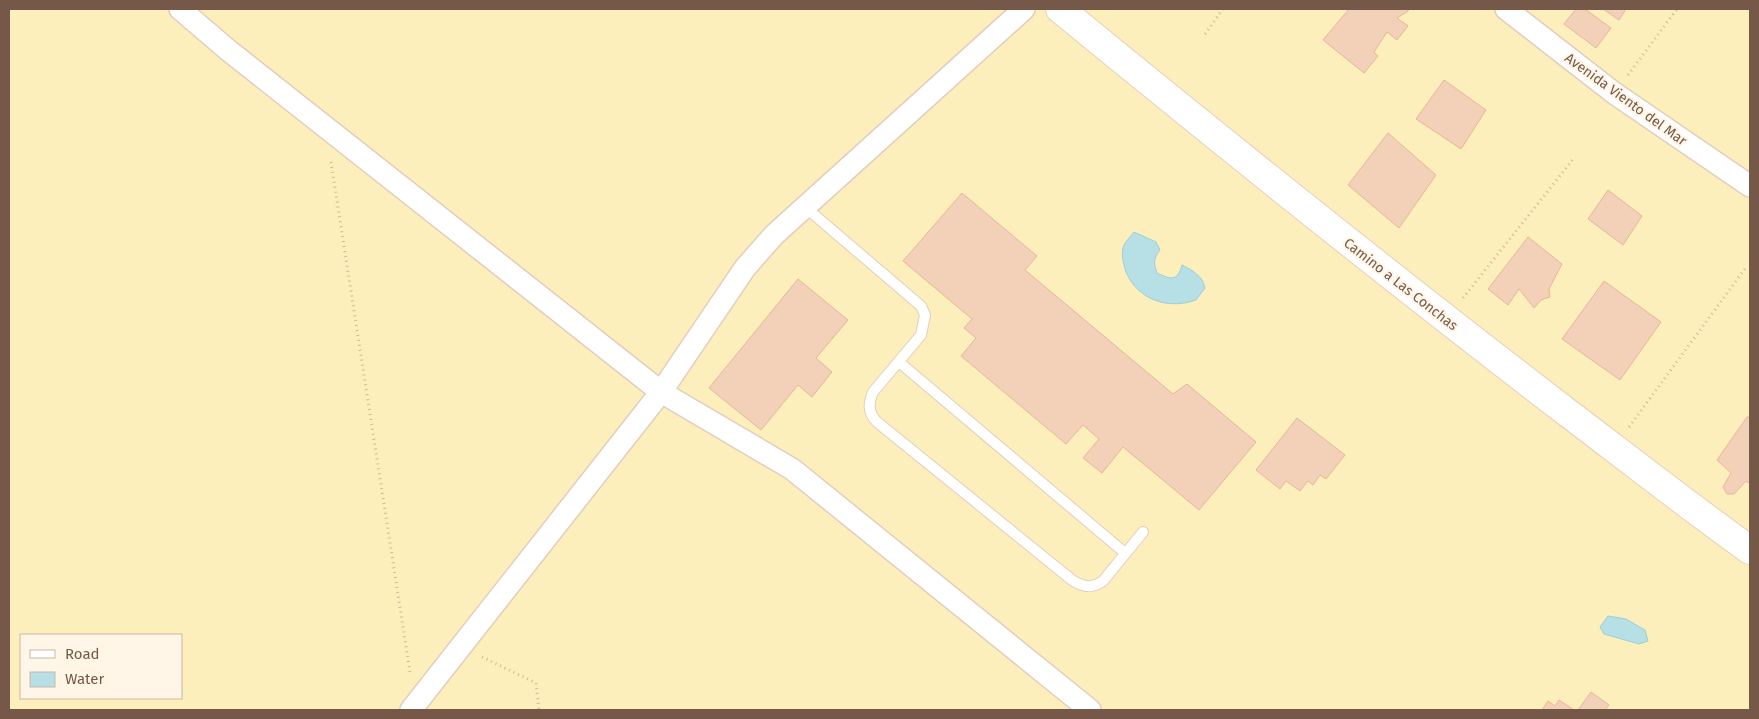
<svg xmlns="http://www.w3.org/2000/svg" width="1759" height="719" viewBox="0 0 1759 719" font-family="'Fira Sans',sans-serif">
  <rect width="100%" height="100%" fill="#fdf2e1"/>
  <path fill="#fdefbb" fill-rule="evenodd" d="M9 9H1750V710H9ZM21 635H181V698H21Z"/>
  <path fill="#b6dfe6" stroke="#9ccfd8" d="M1134 232 1156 242 1160 250C1153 258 1154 264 1157 273 1171 280 1178 281 1182 265 1192 270 1203 276 1205 288L1196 300C1168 310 1138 300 1126 272 1124 265 1121 256 1123 248 1124 243 1130 237 1134 232Z
    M1608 616 1626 619 1645 630 1648 641 1639 644 1604 634 1600 627Z"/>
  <path fill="#f3d0b8" stroke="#e6b698" d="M1349 9H1409L1408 11 1397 18 1408 26 1397 40 1387 32 1374 52 1378 56 1364 73 1323 40Z
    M1576 9H1585L1611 28 1596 48 1564 24Z
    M1603 9H1626L1619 20Z
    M1444 80 1486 110 1461 149 1416 119Z
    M1388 133 1436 175 1399 228 1348 185Z
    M1608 190 1642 216 1623 245 1588 219Z
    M962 193 1037 256 1025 270 1173 394 1187 384 1256 442 1199 510 1123 447 1102 473 1083 458 1099 439 1083 425 1066 444 961 356 976 338 964 328 972 319 903 261Z
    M1528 237 1562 264 1549 289 1550 297 1541 300 1534 308 1519 289 1508 305 1488 289Z
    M798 279 848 320 816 358 832 372 812 397 798 385 761 430 709 388Z
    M1604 281 1661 322 1620 380 1562 339Z
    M1747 417H1750V484L1746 481 1734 494H1727L1723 487 1731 473 1717 460Z
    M1297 418 1345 455 1326 479 1320 475 1313 485 1308 481 1300 491 1286 481 1280 489 1256 470Z
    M1591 692 1609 705 1605 710H1578Z
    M1559 700 1574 710H1542L1548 701 1555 706Z"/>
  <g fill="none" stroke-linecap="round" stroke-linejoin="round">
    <defs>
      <path id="lane" d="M805 207 921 306 925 315 921 335 873 392C868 404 868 413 877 422L1072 580C1083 587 1091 589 1103 581L1143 532
        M899 362 1125 553"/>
      <path id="street" d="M180 9 228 50 661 392 792 469 1090 710
        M1506 9 1614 93 1750 186
        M411 710 661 392 745 268 774 235 1024 9"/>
      <path id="secondary" d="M1060 9C1226 145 1393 279 1564 410 1626 457 1687 505 1750 550"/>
    </defs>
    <use href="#lane" stroke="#e1cebd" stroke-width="12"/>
    <use href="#street" stroke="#e1cebd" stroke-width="24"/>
    <use href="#secondary" stroke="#e6cfbb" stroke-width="30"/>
    <path stroke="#d7b39c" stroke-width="3" stroke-dasharray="1 4" stroke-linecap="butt" d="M1205 34 1223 9
      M1628 75 1677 9
      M331 162 410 672
      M1463 298 1574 158
      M1629 427 1747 266
      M482 657 536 683 539 710"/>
    <use href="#lane" stroke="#fff" stroke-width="10"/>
    <use href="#street" stroke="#fff" stroke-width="21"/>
    <use href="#secondary" stroke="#fff" stroke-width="28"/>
  </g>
  <g text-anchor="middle" stroke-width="4.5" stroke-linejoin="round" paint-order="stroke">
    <g font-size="14" fill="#755848" stroke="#fff6e8">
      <text transform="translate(1626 99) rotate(36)" y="5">Avenida Viento del Mar</text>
      <text transform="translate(1401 284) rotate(38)" y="5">Camino a Las Conchas</text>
    </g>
  </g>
  <rect width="1759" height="719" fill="none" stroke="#755848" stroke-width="20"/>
  <rect x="20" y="634" width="162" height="65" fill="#fff6e8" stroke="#c8b7a8"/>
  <rect x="30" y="650" width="25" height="8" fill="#ffffff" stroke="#c8b7a8"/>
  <text x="65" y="659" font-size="15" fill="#755848">Road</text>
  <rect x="30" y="672" width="25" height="15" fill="#b6dfe6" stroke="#c8b7a8"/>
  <text x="65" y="684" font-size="15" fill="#755848">Water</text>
</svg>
